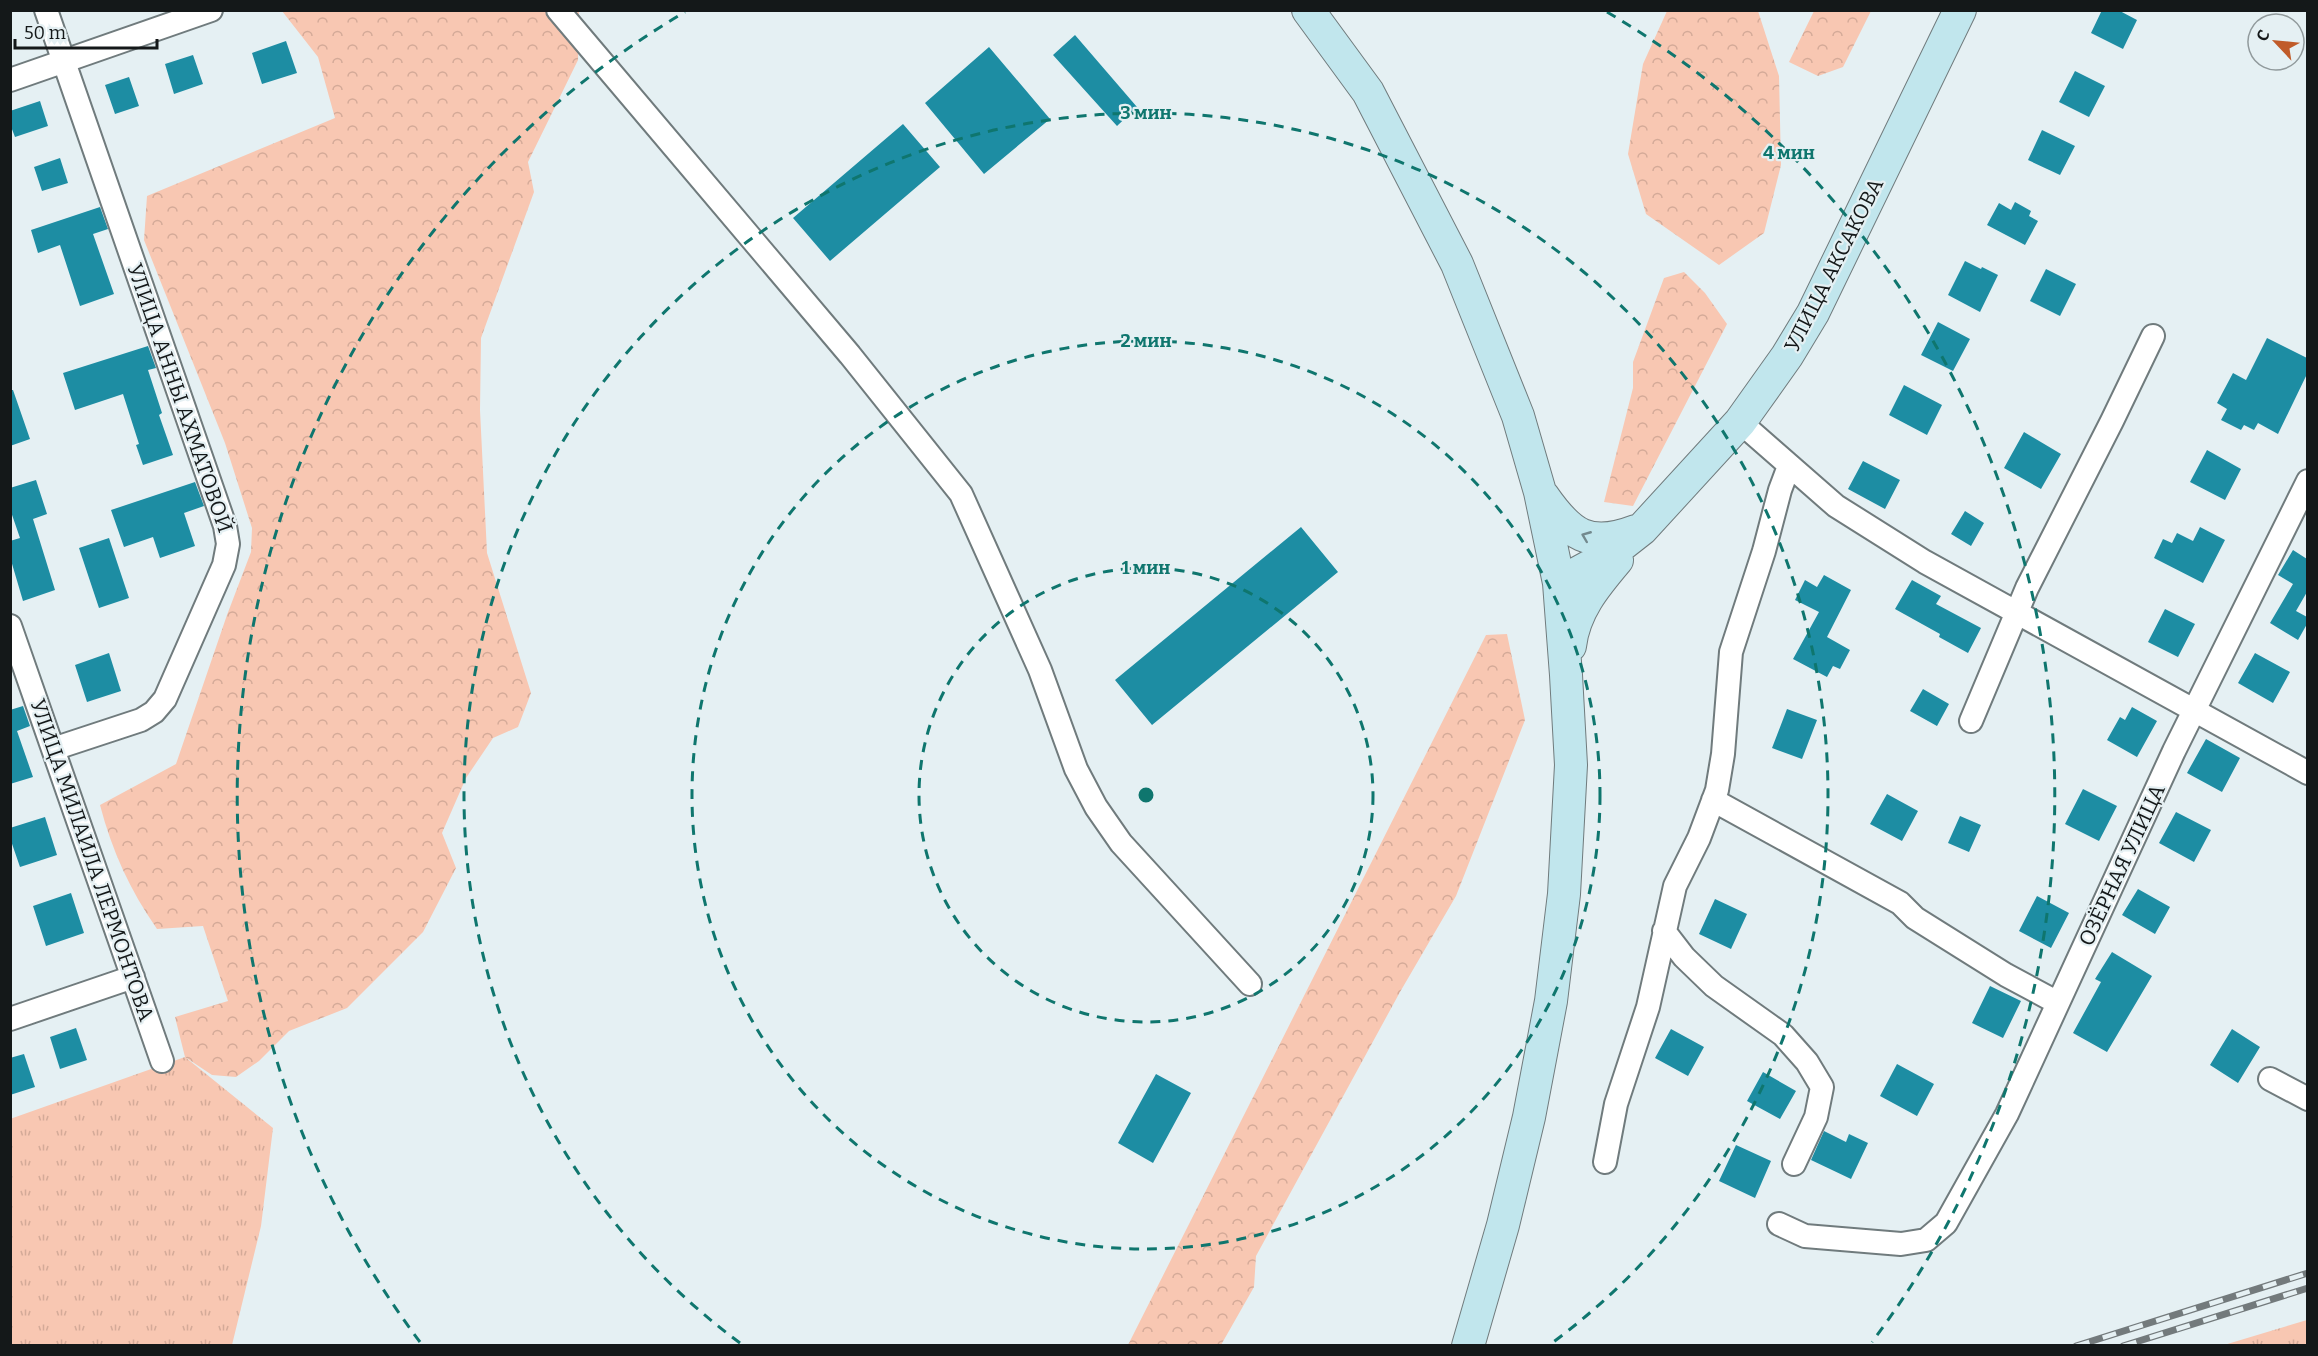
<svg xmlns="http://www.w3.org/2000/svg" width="2318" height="1356" viewBox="0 0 2318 1356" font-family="Bitter,serif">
  <defs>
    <pattern id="grass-tufts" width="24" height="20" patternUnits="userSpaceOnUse" patternTransform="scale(1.5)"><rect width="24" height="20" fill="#f8c7b2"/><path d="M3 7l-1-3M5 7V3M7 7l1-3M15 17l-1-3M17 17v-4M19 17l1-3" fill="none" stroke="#d4aa98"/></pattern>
    <pattern id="forest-crowns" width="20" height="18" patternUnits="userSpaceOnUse" patternTransform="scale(1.5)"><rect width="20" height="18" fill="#f8c7b2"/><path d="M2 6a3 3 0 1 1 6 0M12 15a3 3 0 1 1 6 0" fill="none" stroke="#d4aa98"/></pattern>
  </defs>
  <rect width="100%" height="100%" fill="#e5f0f3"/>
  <path fill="url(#grass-tufts)" d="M185 1057 273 1128 261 1226 232 1345H11L10 1119Z
    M2307 1320V1345H2224Z"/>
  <path fill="url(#forest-crowns)" d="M282 11H579L578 60 528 162 534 192 481 338 480 410 487 553 531 693 518 727 493 738 466 778 442 833 456 868 423 932 347 1008 289 1031 259 1061 236 1077 212 1075 185 1057 175 1017 228 1001 203 926 157 929C130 890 112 851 100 805L176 764 227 615 251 552 252 528 225 443 144 240 147 196 335 118 318 57Z
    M1667 11H1758L1779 76 1781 165 1764 233 1719 265 1646 214 1628 154 1643 64Z
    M1814 11H1871L1843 67 1818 76 1789 62Z
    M1684 272 1705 293 1727 324 1633 506 1604 502 1633 388V362L1664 278Z
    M1507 634 1525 720 1456 896 1400 992 1256 1256 1254 1287 1221 1345H1128L1486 635Z"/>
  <path fill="#1d8da3" d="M2102 10H2118L2137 20 2123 49 2091 33Z
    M1075 35 1137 107 1117 126 1053 55Z
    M286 41 297 73 262 84 252 53Z
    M989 47 1050 119 984 174 925 103Z
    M193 55 203 84 174 94 165 64Z
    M2075 71 2105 86 2089 117 2059 102Z
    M129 77 139 106 115 114 105 85Z
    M40 101 48 126 15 137 10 124V111Z
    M903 124 940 167 830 261 793 218Z
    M2042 130 2075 146 2060 175 2028 160Z
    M60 158 68 183 42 191 34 167Z
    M2015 202 2031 211 2029 216 2038 221 2025 245 1987 225 1999 203 2011 210Z
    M100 207 108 229 93 234 114 294 80 306 60 245 38 253 31 230Z
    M1965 261 1981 269 1982 267 1998 275 1980 312 1948 295Z
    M2046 269 2076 284 2060 316 2030 301Z
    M1938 322 1970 339 1953 371 1921 355Z
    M2267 338 2307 358V374L2278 434 2258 423 2254 430 2244 425 2241 430 2221 420 2227 409 2217 403 2233 373 2246 380Z
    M148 346 156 368 148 370 162 413 159 415 173 455 143 465 136 445 139 444 123 394 75 410 63 373Z
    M1904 385 1942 405 1927 435 1889 415Z
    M10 390H13L30 439 10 446Z
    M2024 432 2061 454 2041 489 2004 468Z
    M2207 450 2241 469 2225 500 2190 482Z
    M1863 461 1900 480 1885 509 1848 489Z
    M36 480 47 514 33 519 55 590 23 601 10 557V541L20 538 10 509V488Z
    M195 482 204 506 184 513 195 546 160 558 153 537 124 547 111 510Z
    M1965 511 1984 523 1971 546 1951 534Z
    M1301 527 1338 572 1152 725 1115 680Z
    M2200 527 2225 540 2203 583 2154 558 2163 539 2172 543 2177 533 2193 541Z
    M109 538 129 598 99 608 79 548Z
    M2293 550 2307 559V592L2296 611 2307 617V624L2298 640 2270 623 2293 584 2278 575Z
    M1824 575 1851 590 1827 637 1850 650 1840 669 1833 666 1827 677 1793 659 1819 612 1795 600 1805 580 1817 587Z
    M1912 580 1941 596 1936 604 1981 628 1968 653 1939 637 1940 634 1895 609Z
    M2165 609 2195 624 2178 657 2148 642Z
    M109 653 121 691 87 702 75 665Z
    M2255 653 2290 672 2273 703 2238 683Z
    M1923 689 1949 704 1937 726 1910 711Z
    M23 706 30 726 17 731 33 777 10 784V710Z
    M2132 707 2157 721 2137 757 2107 740 2120 717 2125 720Z
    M1787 709 1817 720 1802 759 1772 748Z
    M2206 739 2240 758 2222 792 2187 773Z
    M2083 789 2117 806 2099 841 2065 824Z
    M1887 794 1918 811 1902 841 1870 824Z
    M2176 812 2211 830 2194 862 2159 843Z
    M1960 816 1981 825 1969 852 1948 843Z
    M45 817 57 855 20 867 10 838V828Z
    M2138 889 2170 907 2155 934 2122 915Z
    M71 893 84 933 46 946 33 906Z
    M2037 896 2069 913 2051 948 2019 931Z
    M1715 899 1747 914 1731 949 1699 934Z
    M2112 952 2152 976 2107 1052 2073 1033 2101 982 2095 979Z
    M1990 986 2021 1001 2003 1038 1972 1023Z
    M76 1028 87 1060 60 1069 50 1037Z
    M1671 1029 1704 1047 1688 1076 1655 1058Z
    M2232 1029 2260 1047 2238 1083 2210 1065Z
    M24 1054 35 1087 10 1095V1058Z
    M1897 1064 1934 1084 1917 1116 1880 1096Z
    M1763 1072 1796 1091 1780 1119 1747 1101Z
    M1156 1074 1191 1093 1153 1163 1118 1143Z
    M1824 1131 1846 1142 1849 1134 1868 1143 1851 1179 1811 1160Z
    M1736 1145 1771 1161 1755 1198 1719 1181Z"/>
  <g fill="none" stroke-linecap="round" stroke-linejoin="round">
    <defs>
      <path id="street" d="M46 10 225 526 228 544 224 565 165 699 154 712 141 720 53 749
        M558 10 850 355 961 494 1040 670 1076 769 1096 807 1121 843 1250 984
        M10 80 211 10
        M1740 422 1836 506 1925 562 2308 773
        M10 626 162 1061
        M1971 721 2027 588 2112 421 2153 336
        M1713 800 1900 903 1915 918 2006 975 2058 1003
        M1664 931 1684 957 1714 986 1783 1035 1807 1062 1822 1087 1816 1117 1794 1164
        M10 1019 133 977
        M2270 1079 2308 1099
        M1605 1162 1616 1104 1648 1007 1675 886 1699 838 1717 790 1723 754 1731 652 1764 551 1780 490 1789 466
        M1779 1224 1805 1236 1901 1244 1926 1240 1946 1223 2007 1114 2174 751 2308 481"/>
      <path id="secondary" d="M1308 10 1368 92 1457 264 1518 416 1540 492 1559 583 1566 675 1571 765 1564 894 1551 1001 1529 1117 1503 1225 1468 1346
        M1543 496C1570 535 1589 549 1636 531
        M1559 583 1605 558 1642 529 1740 422 1787 356 1813 313 1960 10
        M1570 646C1574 611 1595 586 1617 560"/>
    </defs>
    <use href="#street" stroke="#707b7d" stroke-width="26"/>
    <use href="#secondary" stroke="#707b7d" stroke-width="34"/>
    <use href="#street" stroke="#fff" stroke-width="22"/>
    <use href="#secondary" stroke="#c1e6ed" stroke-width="32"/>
    <defs>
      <path id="rail" d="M2076 1346 2308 1273
        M2123 1346 2308 1288"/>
    </defs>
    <use href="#rail" stroke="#737a7c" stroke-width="7"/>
    <use href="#rail" stroke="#e5f0f3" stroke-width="4.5" stroke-dasharray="14" stroke-linecap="butt"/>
  </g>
  <defs><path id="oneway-chevron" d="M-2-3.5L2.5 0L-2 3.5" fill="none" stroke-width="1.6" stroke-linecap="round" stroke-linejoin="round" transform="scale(1.5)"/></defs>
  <use stroke="#73898e" href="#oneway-chevron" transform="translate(1586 536) rotate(-158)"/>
  <g fill="none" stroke="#0f766e" stroke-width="3" stroke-dasharray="10 8">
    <circle cx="1146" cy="795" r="227"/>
    <circle cx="1146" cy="795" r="454"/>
    <path d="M740 1343A682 682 0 1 1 1552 1343"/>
    <path d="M420 1342A909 909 0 0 1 685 12M1607 12A909 909 0 0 1 1872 1342"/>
  </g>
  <g text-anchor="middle" stroke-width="4.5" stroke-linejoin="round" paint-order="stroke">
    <g font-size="21" fill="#141819" stroke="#e5f0f3">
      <text transform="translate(1834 265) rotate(-63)" y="7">УЛИЦА АКСАКОВА</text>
      <text transform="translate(180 398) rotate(71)" y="7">УЛИЦА АННЫ АХМАТОВОЙ</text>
      <text transform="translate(92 860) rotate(71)" y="7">УЛИЦА МИЛАИЛА ЛЕРМОНТОВА</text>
      <text transform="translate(2122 865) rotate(-65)" y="7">ОЗЁРНАЯ УЛИЦА</text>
    </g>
  </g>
  <circle cx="1146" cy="795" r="9" fill="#0f766e" stroke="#e5f0f3" stroke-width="3"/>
  <g font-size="18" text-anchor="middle" font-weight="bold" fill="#0f766e" stroke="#e5f0f3" stroke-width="4.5" stroke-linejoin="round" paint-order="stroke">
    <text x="1146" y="119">3 мин</text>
    <text x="1789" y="159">4 мин</text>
    <text x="1146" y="347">2 мин</text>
    <text x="1146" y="574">1 мин</text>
  </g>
  <rect width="2318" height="1356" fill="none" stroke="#141819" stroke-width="24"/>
  <g transform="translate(2276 42) rotate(296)"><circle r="28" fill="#e5f0f3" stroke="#919a9c" stroke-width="1.5"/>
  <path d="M0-4.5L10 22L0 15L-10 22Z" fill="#c05b29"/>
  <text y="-9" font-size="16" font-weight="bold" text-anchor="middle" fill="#141819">С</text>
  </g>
  <path d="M15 39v9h142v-9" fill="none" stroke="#141819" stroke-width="3"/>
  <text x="24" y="39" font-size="18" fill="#141819" stroke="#e5f0f3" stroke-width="4.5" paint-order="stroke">50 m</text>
</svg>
